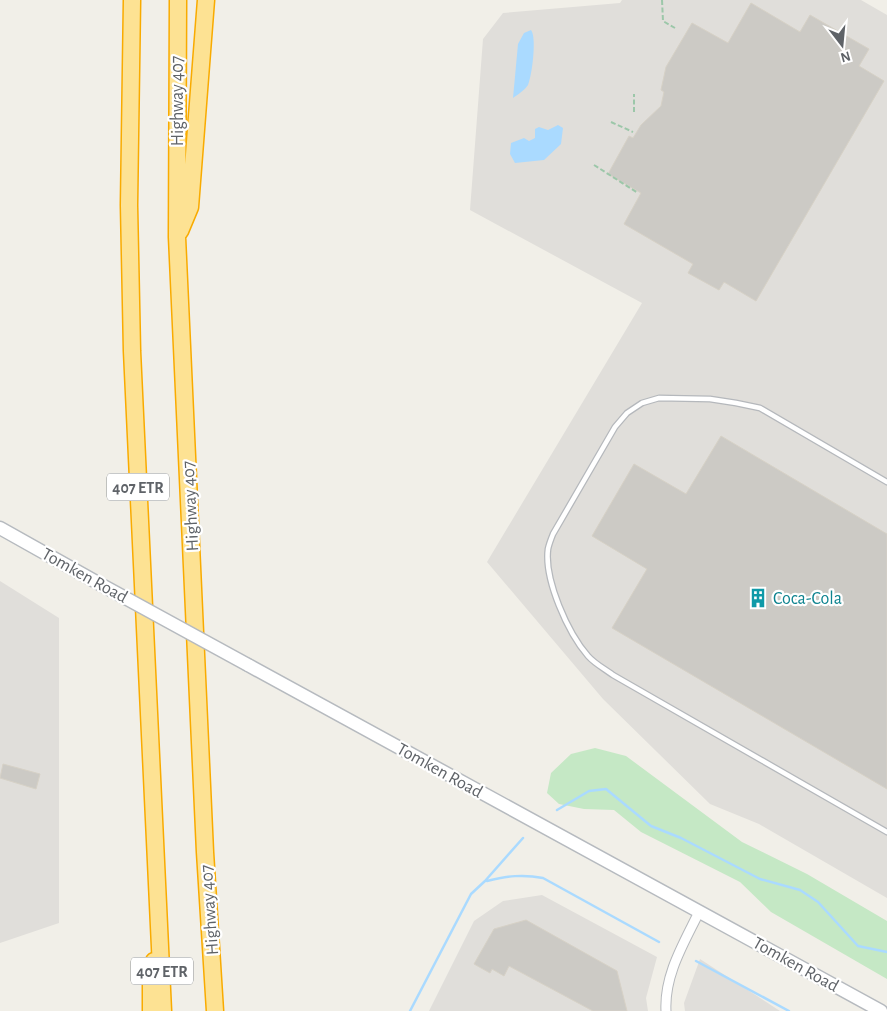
<svg xmlns="http://www.w3.org/2000/svg" width="887" height="1011" viewBox="0 0 887 1011" font-family="'Alegreya Sans',sans-serif">
  <rect width="100%" height="100%" fill="#f1efe8"/>
  <path fill="#e0deda" d="M622 0H861L887 15V898L759 824 710 804 603 699 487 562 642 303 470 210 483 39 503 13 620 3Z
    M0 581 59 618V923L0 943Z
    M542 895 657 957 646 998 648 1011H429L474 921 503 901Z
    M700 959 780 1011H685L684 1003Z"/>
  <path fill="#c5e8c5" d="M595 748 626 756 742 842 807 874 887 921V979L771 912 740 882 641 832 614 810 584 809 559 804 547 793 551 773 571 754Z"/>
  <path fill="#aadaff" d="M531 30C537 37 532 76 528 85 525 90 517 95 513 98L518 44 524 33Z
    M558 125 563 128 561 144 544 160 515 163 510 154 511 143 524 138 529 141 535 138V129L539 127 548 130Z"/>
  <g fill="none" stroke-linecap="round" stroke-linejoin="round">
    <path stroke="#aadaff" stroke-width="2.5" d="M557 810 589 791 606 789 651 826 681 838 760 879 800 890 818 902 858 946 887 952
      M487 881C507 876 523 874 543 878L659 942
      M696 961 789 1011
      M410 1011 471 894 485 881 523 838"/>
  </g>
  <path fill="#cccac5" stroke="#d6d1c6" d="M751 3 800 32 810 15 869 49 859 66 884 81 756 301 724 282 719 290 688 273 693 264 624 224 641 193 608 174 629 136 633 138 641 125 661 106 664 92 661 90 666 67 692 23 728 43Z
    M721 436 887 534V789L612 628 647 569 592 536 634 464 686 494Z
    M3 764 40 774 36 789 0 778Z
    M526 920 617 971 627 1011H593L509 966 504 976 492 969 490 973 474 964 494 929Z"/>
  <g fill="none" stroke-linecap="round" stroke-linejoin="round">
    <defs>
      <path id="service" d="M887 482 760 408 736 403 710 399 659 398 642 403 627 413 615 427 553 534C551 539 549 544 548 549 544 580 568 633 588 656 595 664 605 669 613 675L887 832"/>
      <path id="minor" d="M666 1011C664 975 684 943 699 912"/>
      <path id="secondary" d="M0 528 98 583
        M248 665 881 1011"/>
      <path id="motorway" d="M132 0 129 205 132 351 163 1011
        M178 0 177 237 205 852 215 1011
        M180 231 190 207 206 0
        M151 1011V985L154 961"/>
    </defs>
    <use href="#service" stroke="#b5b8bc" stroke-width="7"/>
    <use href="#minor" stroke="#b5b8bc" stroke-width="11"/>
    <use href="#secondary" stroke="#b6babf" stroke-width="15"/>
    <use href="#motorway" stroke="#f9ab00" stroke-width="19"/>
    <path stroke="#9cc7a9" stroke-width="2" stroke-dasharray="5 2.5" stroke-linecap="butt" d="M662 0 663 21 675 28
      M634 112V94
      M611 122 633 132
      M594 165 638 193"/>
    <use href="#service" stroke="#fff" stroke-width="4.5"/>
    <use href="#minor" stroke="#fff" stroke-width="9"/>
    <use href="#secondary" stroke="#fff" stroke-width="12"/>
    <use href="#motorway" stroke="#fde293" stroke-width="16"/>
    <defs>
      <path id="secondary-bridge" d="M98 583 248 665"/>
    </defs>
    <use href="#secondary-bridge" stroke="#b6babf" stroke-width="15" stroke-linecap="butt"/>
    <use href="#secondary-bridge" stroke="#fff" stroke-width="12"/>
  </g>
  <defs>
    <symbol id="building-bare" viewBox="-9 -9 18 18"><path d="M-4-6H4V6H1V3H-1V6H-4ZM-2.5-4.3h1.7v1.8h-1.7ZM.8-4.3h1.7v1.8H.8ZM-2.5-1h1.7V.8h-1.7ZM.8-1h1.7V.8H.8Z" fill="#0f9aa8" stroke="#fff" stroke-width="2.5" paint-order="stroke"/></symbol>
  </defs>
  <g fill-rule="evenodd">
    <use href="#building-bare" x="744" y="584" width="28" height="28"/>
  </g>
  <g text-anchor="middle" stroke-width="4.5" stroke-linejoin="round" paint-order="stroke">
    <g fill="#fff" stroke="#8f9295" stroke-width="1">
      <rect x="107" y="473.5" width="62" height="27" rx="4"/>
      <rect x="131" y="957.5" width="62" height="27" rx="4"/>
    </g>
    <g font-size="16" font-weight="bold" fill="#5f6368">
      <text x="138" y="493">407 ETR</text>
      <text x="162" y="977">407 ETR</text>
    </g>
    <g font-size="18" fill="#5f6368" stroke="#fff">
      <text transform="translate(177 101) rotate(-90)" y="6">Highway 407</text>
      <text transform="translate(190 506) rotate(-93)" y="6">Highway 407</text>
      <text transform="translate(85 575) rotate(29)" y="6">Tomken Road</text>
      <text transform="translate(440 770) rotate(29)" y="6">Tomken Road</text>
      <text transform="translate(209 910) rotate(-94)" y="6">Highway 407</text>
      <text transform="translate(796 964) rotate(29)" y="6">Tomken Road</text>
    </g>
    <g font-size="18" fill="#0d838f" stroke="#fff" text-anchor="start">
      <text x="773" y="604">Coca-Cola</text>
    </g>
  </g>
  <g transform="translate(842 45) rotate(164)" stroke="#ffffff" stroke-width="4" paint-order="stroke">
  <path d="M0-4L9 19L0 12L-9 19Z" fill="#5f6368"/>
  <text y="-8" font-size="14" font-weight="bold" text-anchor="middle" fill="#5f6368">N</text>
  </g>
</svg>
